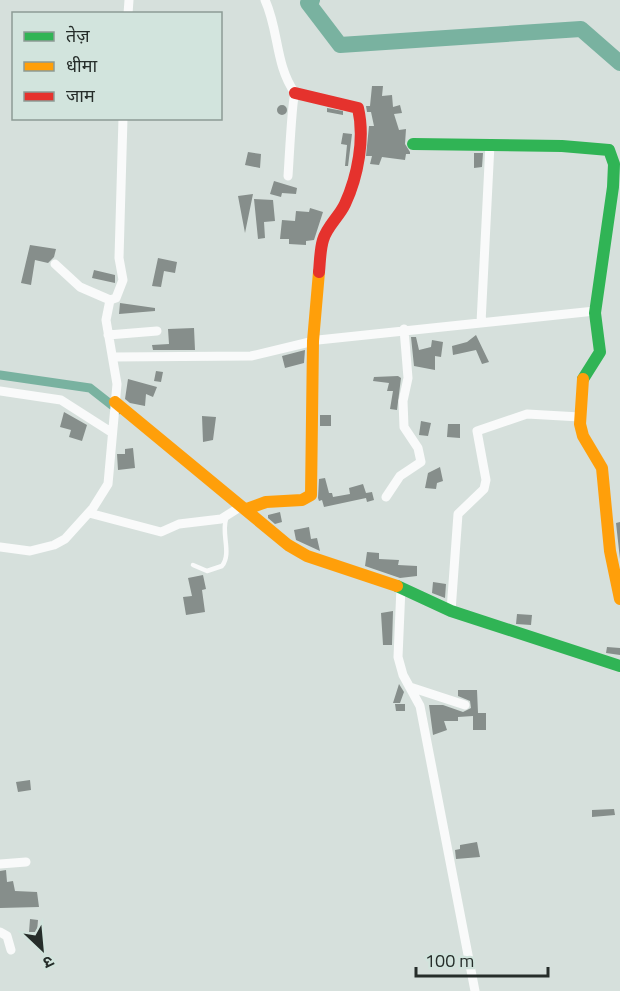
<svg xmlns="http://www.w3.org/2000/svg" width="620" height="991" viewBox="0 0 620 991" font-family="'Titillium Web','Noto Sans Devanagari',sans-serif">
  <rect width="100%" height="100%" fill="#d6e0dc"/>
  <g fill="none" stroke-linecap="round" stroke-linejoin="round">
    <path stroke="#79b2a0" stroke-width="9" d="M0 375 90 388 118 410"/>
    <path stroke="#79b2a0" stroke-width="16" d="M312 0 308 3 340 45 581 29 620 63"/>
  </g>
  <path fill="#868e8b" d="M372 86H383L382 96 392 95 393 107 400 105 402 113 394 114 399 130 406 129 405 144 410 152V154H406L405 160 382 157 379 165 370 164 372 156H366L369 126H374L371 112H367L366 106H370Z
    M277 110a5 5 0 1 1 10 0a5 5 0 1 1-10 0Z
    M327 108 343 111V115L327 112Z
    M343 133 352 134 348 166H345L347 145 341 144Z
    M248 152 261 154 260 168 245 165Z
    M474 153H483L482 167 474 168Z
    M274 181 297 188 296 194 282 193 281 197 270 194Z
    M253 194 245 233 238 196Z
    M254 199 273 200 275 221 264 222 265 238 258 239Z
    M310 208 323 212 314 240 306 241V245L289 244V239H280L282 220 295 221 296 211 309 212Z
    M30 245 56 249 54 257 48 263 35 260 31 285 21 283Z
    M158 258 177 262 175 273 164 271 161 287 152 286Z
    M94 270 115 275V283L92 278Z
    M120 303 155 308V311L119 314Z
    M194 328 195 350H153L152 345 169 344 168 329Z
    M476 335 489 362 482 364 476 350 453 355 452 346 467 342Z
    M411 337H416L419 350 431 347 432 340 443 342 441 357 435 356V370L414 366Z
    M305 350 304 363 285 368 282 356Z
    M156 371 163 372 161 382 154 381Z
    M398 376 401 378 397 410 390 409 393 391H387L389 383 373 381 374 377Z
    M128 379 157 387 153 397 146 394 145 406 130 403 125 399Z
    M64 412 87 425 82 441 69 437 71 430 60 427Z
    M320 415H331V426H320Z
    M202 416 216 417 213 440 203 442Z
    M421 421 431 423 428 436 419 435Z
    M448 424H460V438L447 437Z
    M133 448 135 468 118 470 117 454H125V449Z
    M440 467 443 481 437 483 436 489 425 488 428 473Z
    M325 478 329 493H332L333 497 350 494 349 488 363 484 366 493 372 492 374 500 367 502 366 498 324 507 322 500 319 501 318 498 319 479Z
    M280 512 282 522 275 524 268 518V515Z
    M620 522V559L616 523Z
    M309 527 311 539 317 538 320 551 296 540 294 530Z
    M367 552 379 553V559L399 560 398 565 417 566V576L400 578 365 566Z
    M203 575 206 589 202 590 205 612 186 615 183 597 192 596 188 578Z
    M433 582 446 584 445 598 432 593Z
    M393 611 392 645H383L381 613Z
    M517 614 532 615 531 625 516 624Z
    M607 647 620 648V655L606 653Z
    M399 684 404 692 400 703H393Z
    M458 690H477L478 713H486V730H473V716L458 717V721H444L447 730 433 735 429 705H443L463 712 471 708 470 701 458 696Z
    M395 704H405V711H396Z
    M30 780 31 790 18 792 16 782Z
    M614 809 615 815 592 817V810Z
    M477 842 480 857 456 859 455 850 460 849V845Z
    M6 870 7 882 13 881 15 891 37 892 39 907 0 908V871Z
    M30 919 38 920 37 932H29Z"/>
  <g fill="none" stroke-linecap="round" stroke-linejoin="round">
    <path stroke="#f9fafa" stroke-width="4.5" d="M193 565 207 571 222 566C232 553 221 534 226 519"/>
    <path stroke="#f9fafa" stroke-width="9" d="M265 0C279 30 275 65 295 93 292 99 289 163 288 176
      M128 14 129 0
      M55 264 80 287 110 300
      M481 323 490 144
      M108 335 157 331
      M113 357 251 356 318 340 595 311
      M0 391 61 400 111 432
      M386 497 400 476 421 462 418 448 404 427 403 401 408 378 404 329
      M89 513 161 532 179 524 221 519 237 509
      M0 547 30 551 54 545 65 539 93 508 108 484 117 384 106 320 110 300 116 298 123 280 119 258 123 118
      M401 587 398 657 403 675 420 706 475 991
      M451 611 458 514 484 489 486 480 477 431 527 414 580 417
      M410 687 465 705
      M0 864 26 862
      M0 932 7 936 11 950"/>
    <path stroke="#30b455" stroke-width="12" d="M413 144 562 146 609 150 614 164 613 187 595 313 600 352 583 379
      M397 586 451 611 620 666"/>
    <path stroke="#ff9f0a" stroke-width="12" d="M583 379 580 424 583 436 602 468 610 551 620 599
      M115 402 288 545 307 556 397 586
      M247 509 266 502 302 500 311 495 313 341 319 272"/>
    <path stroke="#e5322d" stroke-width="12" d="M295 93 358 108C365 138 358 176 345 204 339 217 327 226 323 240 320 250 320 262 319 272"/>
  </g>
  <rect x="12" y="12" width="210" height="108" fill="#d2e4dd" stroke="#8d9b95" stroke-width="1.5"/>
  <rect x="24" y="32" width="30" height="9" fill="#30b455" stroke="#8d9b95" stroke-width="1.5"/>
  <text x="66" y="42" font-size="18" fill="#262d2a">तेज़</text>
  <rect x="24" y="62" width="30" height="9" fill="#ff9f0a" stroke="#8d9b95" stroke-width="1.5"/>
  <text x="66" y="72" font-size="18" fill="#262d2a">धीमा</text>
  <rect x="24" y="92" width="30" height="9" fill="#e5322d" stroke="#8d9b95" stroke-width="1.5"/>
  <text x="66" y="102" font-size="18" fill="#262d2a">जाम</text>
  <g transform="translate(42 949) rotate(154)" stroke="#d2e4dd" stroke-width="4.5" paint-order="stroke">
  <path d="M0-4.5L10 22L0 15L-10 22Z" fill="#262d2a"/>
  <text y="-9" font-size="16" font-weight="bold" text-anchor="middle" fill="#262d2a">उ</text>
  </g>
  <path d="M416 967v9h132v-9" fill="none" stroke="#262d2a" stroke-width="3"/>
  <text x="425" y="967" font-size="18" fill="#262d2a" stroke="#d2e4dd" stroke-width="4.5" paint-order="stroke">100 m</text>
</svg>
